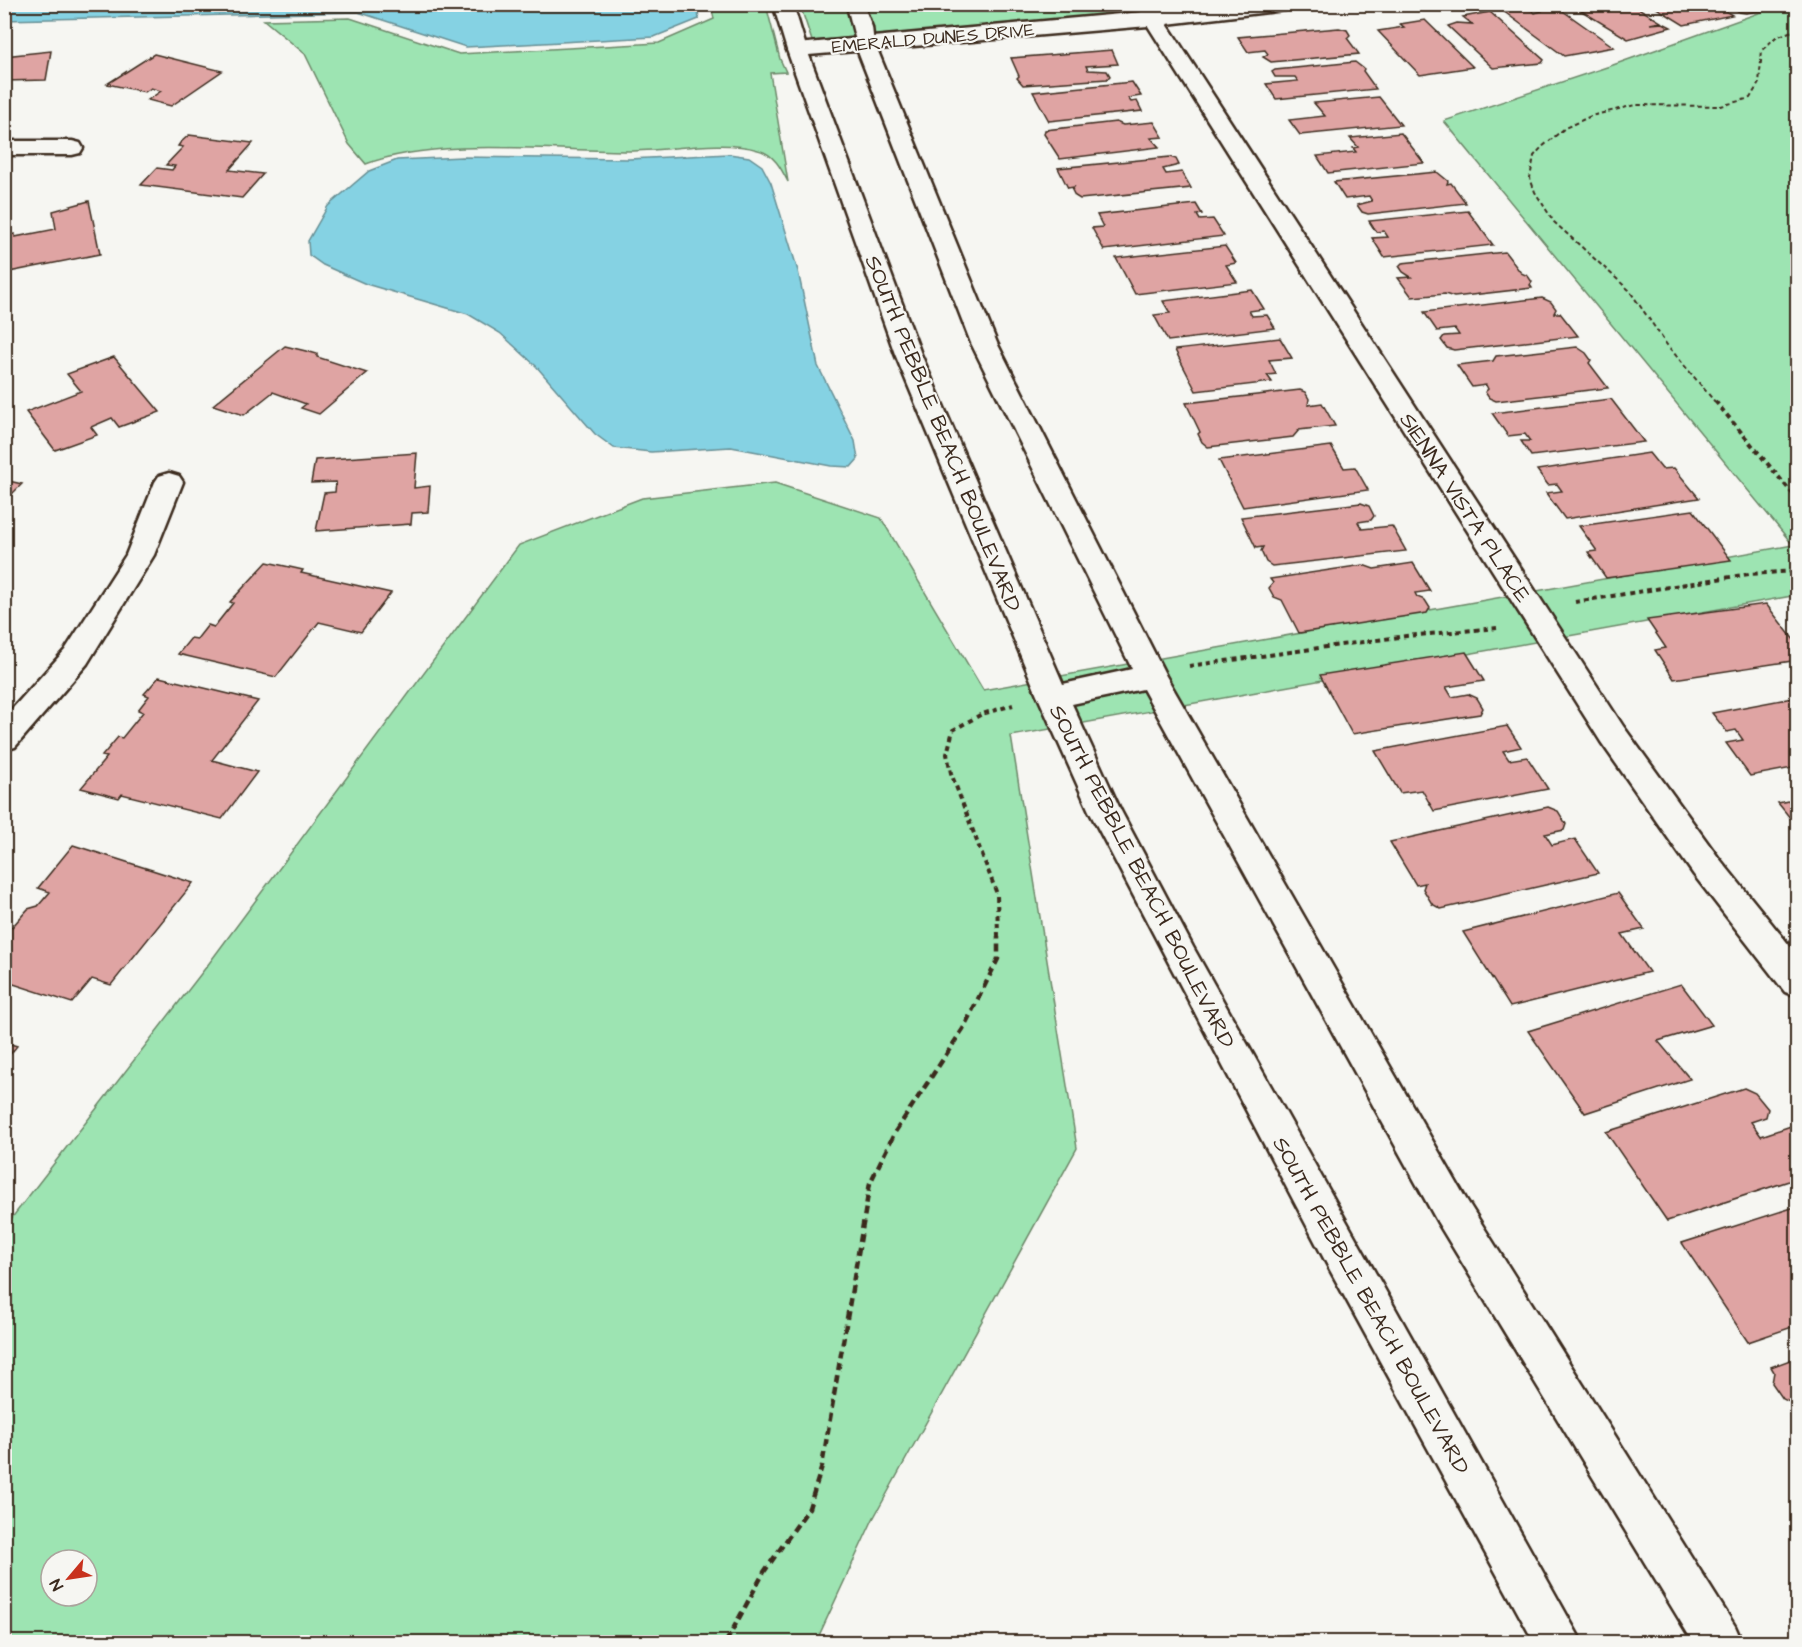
<svg xmlns="http://www.w3.org/2000/svg" width="1802" height="1647" viewBox="0 0 1802 1647" font-family="'Architects Daughter',sans-serif">
  <rect width="100%" height="100%" fill="#f6f6f2"/>
  <filter id="ink" filterUnits="userSpaceOnUse"><feTurbulence type="fractalNoise" baseFrequency=".0167" numOctaves="2"/><feDisplacementMap in="SourceGraphic" scale="12" xChannelSelector="R" yChannelSelector="G"/><feConvolveMatrix kernelMatrix="1 2 1 2 8 2 1 2 1" color-interpolation-filters="sRGB"/></filter>
  <g filter="url(#ink)">
    <path fill="#9de4b2" stroke="#6c8768" stroke-width="1.5" fill-rule="evenodd" d="M711 5H766L780 59 786 72 770 73 788 182C781 168 774 154 758 150 721 139 669 151 630 151 551 151 438 137 366 164L349 144 305 54 264 20 350 18 459 54 659 43 714 19Z
      M800 5H1219L812 41Z
      M1781 5H1797V595L1011 736 1077 1148 873 1519 816 1642H5L4 1228 207 966 519 545 642 498 775 483 881 518 983 690 1793 545 1444 121 1613 65ZM51 1560H87V1596H51Z"/>
    <path fill="#85d2e3" stroke="#678f94" stroke-width="1.5" d="M697 5 699 19 654 37 466 47 358 12 4 20 5 4Z
      M729 154 749 157 762 166 771 183 798 271 818 366 855 441 858 459 851 467 831 466 731 447 651 452 614 448 595 434 536 366 500 333 468 314 366 284 323 265 309 255 308 241 328 206 369 171 397 160 462 157 629 159Z"/>
    <path fill="#dfa4a3" stroke="#3b2a1e" stroke-width="1.5" d="M1535 4H1553L1614 47 1564 56 1503 11 1526 6 1535 13 1542 11Z
      M1570 4H1632L1661 22 1650 24 1663 23 1671 27 1628 39Z
      M1650 4H1714L1732 15 1684 25Z
      M1730 4H1786L1789 7 1746 13 1739 12Z
      M1490 12 1544 60 1542 63 1493 68 1448 26 1457 23 1472 24 1463 17Z
      M1425 20 1473 67 1420 75 1378 31 1404 27 1400 24Z
      M1339 28 1347 30 1350 35 1347 38 1359 54 1271 62 1263 57 1268 54 1265 50 1248 52 1238 37Z
      M1112 50 1118 64 1086 66 1088 70 1107 71 1110 76 1107 79 1023 85 1017 78 1019 76 1011 58Z
      M51 51 46 80 4 81V56Z
      M154 54 222 71 171 106 148 100 161 91 151 88 145 92 107 84Z
      M1355 62 1364 69 1363 71 1376 89 1276 99 1266 84 1298 81 1295 77H1275L1272 72 1275 70Z
      M1132 82 1141 96 1128 98 1131 102 1137 101 1142 111 1049 121 1033 92Z
      M1379 97 1401 125 1300 135 1289 120 1325 116 1314 103Z
      M1116 122 1123 125 1154 122 1163 137 1151 138 1159 147 1060 159 1044 134 1045 130Z
      M1401 133 1424 163 1328 173 1317 156 1356 152 1353 148 1358 147 1350 138Z
      M189 135 253 143 229 170 263 174 242 198 141 185 157 168 172 170 175 166 166 165 183 147 178 146 180 143Z
      M1170 157 1176 159 1179 165 1163 169 1166 174 1182 172 1191 188 1080 199 1075 196 1072 190 1074 187 1068 188 1058 168Z
      M1437 172 1448 181 1447 184 1451 183 1466 203 1368 214 1362 212 1357 205 1372 201 1369 196 1345 199 1334 182Z
      M89 201 100 254 4 273V236L15 234V237L56 229 53 211Z
      M1196 204 1202 214 1197 215 1200 220 1213 219 1224 236 1104 250 1092 228 1103 227 1097 215Z
      M1468 211 1493 245 1384 257 1372 238 1388 237 1384 231 1376 232 1369 221Z
      M1225 246 1236 263 1226 265 1237 282 1135 294 1116 258Z
      M1505 252 1521 273 1528 276 1532 282 1530 285 1532 288 1454 297 1445 294 1412 297 1398 278 1411 277 1403 272 1399 266 1402 263Z
      M1252 290 1264 309 1249 311 1252 316 1267 315 1275 328 1168 341 1154 315 1170 313 1163 301Z
      M1542 298 1551 302 1556 309 1554 313H1560L1578 336 1454 350 1447 348 1441 340 1444 336 1459 335 1455 329 1437 331 1424 312Z
      M1280 338 1292 358 1269 360 1276 374 1267 375 1272 382 1196 391 1175 350Z
      M285 346 310 352 317 354V357L367 373 319 414 301 408 306 404 273 392 244 415 213 405Z
      M1577 347 1586 353 1591 360 1589 363 1608 388 1496 401 1489 398 1485 392 1488 389 1486 385 1472 387 1457 365 1493 361 1496 356Z
      M114 357 160 412 119 427 112 418 91 427 97 435 55 450 26 412 81 391 67 374Z
      M1300 390 1305 392 1309 399 1308 405 1322 403 1335 426 1299 430 1293 437 1208 447 1202 442 1198 434 1200 432 1186 403Z
      M1611 399 1644 442 1531 456 1521 441H1530L1525 434 1508 436 1492 413Z
      M1331 446 1344 468 1355 467 1368 490 1243 507 1219 460Z
      M417 453 414 488 430 486 428 512 412 513 411 524 316 531 324 493 335 492 336 482 311 483 315 460Z
      M1649 453 1662 469 1674 468 1699 498 1565 519 1546 493 1562 491 1557 484 1548 485 1537 470Z
      M4 480 22 484 8 498 4 497Z
      M1361 503 1369 506 1374 516 1371 520 1358 522 1362 529 1392 526 1406 551 1272 566 1266 562 1261 551 1263 547 1256 548 1241 517Z
      M1693 510 1731 560 1606 578 1588 552 1597 551 1579 526Z
      M267 562 303 570 301 573 391 593 361 632 319 622 276 677 178 654 191 638 197 639 208 625 214 627 233 603 230 602Z
      M1413 563 1430 591 1415 593 1417 597 1425 600 1430 608 1427 613 1299 633 1282 600 1274 597 1269 588 1273 583 1270 579 1363 565 1374 569Z
      M1766 604 1798 645V660L1674 679 1655 650 1666 648 1647 620Z
      M1466 652 1484 681 1446 687 1452 697 1468 694 1477 698 1483 708 1480 714 1352 734 1320 675Z
      M159 677 258 701 212 760 257 772 222 819 122 794 119 798 81 788 107 757 102 756 118 737 122 738 143 712 138 710 149 696 144 694Z
      M1798 697V767L1750 776 1726 743 1743 740 1736 730 1727 732 1712 713Z
      M1507 726 1521 747 1503 751 1509 760 1527 757 1548 789 1434 811 1422 790 1400 793 1375 751Z
      M1798 799V824H1795L1778 803Z
      M1548 807 1558 811 1566 824 1564 830 1545 834 1552 845 1575 839 1598 873 1441 909 1432 904 1423 889 1425 883 1416 885 1390 842Z
      M73 845 193 883 111 985 92 979 72 1003 4 981V924L12 927 28 909 38 906 50 892 38 888Z
      M1618 893 1644 929 1622 934 1649 972 1510 1007 1463 932Z
      M1681 984 1712 1025 1658 1041 1690 1079 1585 1113 1528 1031Z
      M4 1042 17 1046 4 1062Z
      M1744 1088 1755 1093 1768 1109 1766 1117 1751 1122 1761 1136 1794 1125 1798 1130V1178L1667 1221 1606 1132Z
      M1798 1206V1325L1748 1342 1682 1243Z
      M1798 1357V1406L1783 1399 1772 1383 1774 1372 1771 1367Z
      M1302 1634 1303 1642H1204Z"/>
    <g fill="none" stroke-linecap="round" stroke-linejoin="round">
      <defs>
        <path id="service" d="M846 4H863L872 27 874 44 871 48H859C855 41 850 15 846 4Z
          M1136 4H1153L1163 19 1154 24 1148 23Z"/>
        <path id="minor" d="M1229 4H1295L1285 10 1167 24 1623 726 1718 857 1798 956V996L1785 992 1694 875 1601 742 1148 26 797 56 790 54 787 50 790 46 797 44Z
          M4 141H72L80 143 83 148 80 153 72 155H4Z
          M169 473 179 476 183 482 154 555 87 664 15 747 4 750V718L65 650 126 555 155 482 159 476Z"/>
        <path id="tertiary" d="M773 4H793L807 50 921 354 1063 684 1132 669 971 343 855 44 858 40H872L875 44 997 343 1166 676 1466 1199 1735 1626 1742 1642H1693L1438 1223 1143 689 1072 704 1121 811 1193 947 1582 1642H1534L1330 1270 1089 811 1038 697 895 354 787 50Z"/>
      </defs>
      <use href="#service" stroke="#3b2a1e" stroke-width="5"/>
      <use href="#minor" stroke="#3b2a1e" stroke-width="5"/>
      <use href="#tertiary" stroke="#3b2a1e" stroke-width="5"/>
      <path stroke="#3b2a1e" stroke-width="2" stroke-dasharray="4.5 3" stroke-linecap="butt" d="M1716 403 1667 345 1629 290 1554 222 1535 192 1530 178 1534 156 1542 147 1565 128 1591 116 1635 105 1721 106 1750 98 1759 83 1762 50 1776 37 1798 29"/>
      <path stroke="#3b2a1e" stroke-width="4" stroke-dasharray="5 4" stroke-linecap="butt" d="M1715 401 1798 500
        M1575 602 1749 574 1798 571
        M1189 666 1406 636 1497 628
        M998 937 997 894 951 773 947 754 953 730 982 714 1013 705"/>
      <path stroke="#3b2a1e" stroke-width="4.5" stroke-dasharray="8 5" stroke-linecap="butt" d="M726 1642 764 1572 809 1508 822 1466 870 1183 895 1132 963 1029 998 959V936"/>
      <use href="#service" fill="#f6f6f2" fill-rule="evenodd"/>
      <use href="#minor" fill="#f6f6f2" fill-rule="evenodd"/>
      <use href="#tertiary" fill="#f6f6f2" fill-rule="evenodd"/>
    </g>
  </g>
  <g text-anchor="middle" stroke-width="4.5" stroke-linejoin="round" paint-order="stroke">
    <g font-size="18" fill="#3b2a1e" stroke="#f6f6f2">
      <text transform="translate(933 38) rotate(-5)" y="6">EMERALD DUNES DRIVE</text>
    </g>
    <g font-size="22" fill="#3b2a1e" stroke="#f6f6f2">
      <text transform="translate(944 433) rotate(68)" y="8">SOUTH PEBBLE BEACH BOULEVARD</text>
      <text transform="translate(1466 507) rotate(57)" y="8">SIENNA VISTA PLACE</text>
      <text transform="translate(1143 876) rotate(63)" y="8">SOUTH PEBBLE BEACH BOULEVARD</text>
      <text transform="translate(1372 1305) rotate(61)" y="8">SOUTH PEBBLE BEACH BOULEVARD</text>
    </g>
  </g>
  <rect width="1802" height="1647" fill="none" stroke="#f6f6f2" stroke-width="24"/>
  <rect x="12" y="12" width="1778" height="1623" fill="none" stroke="#3b2a1e" stroke-width="2" filter="url(#ink)"/>
  <g transform="translate(69 1578) rotate(241)"><circle r="28" fill="#f6f6f2" stroke="#aba49d" stroke-width="1.5"/>
  <path d="M0-4.5L10 22L0 15L-10 22Z" fill="#c8321e"/>
  <text y="-9" font-size="16" font-weight="bold" text-anchor="middle" fill="#3b2a1e">N</text>
  </g>
</svg>
